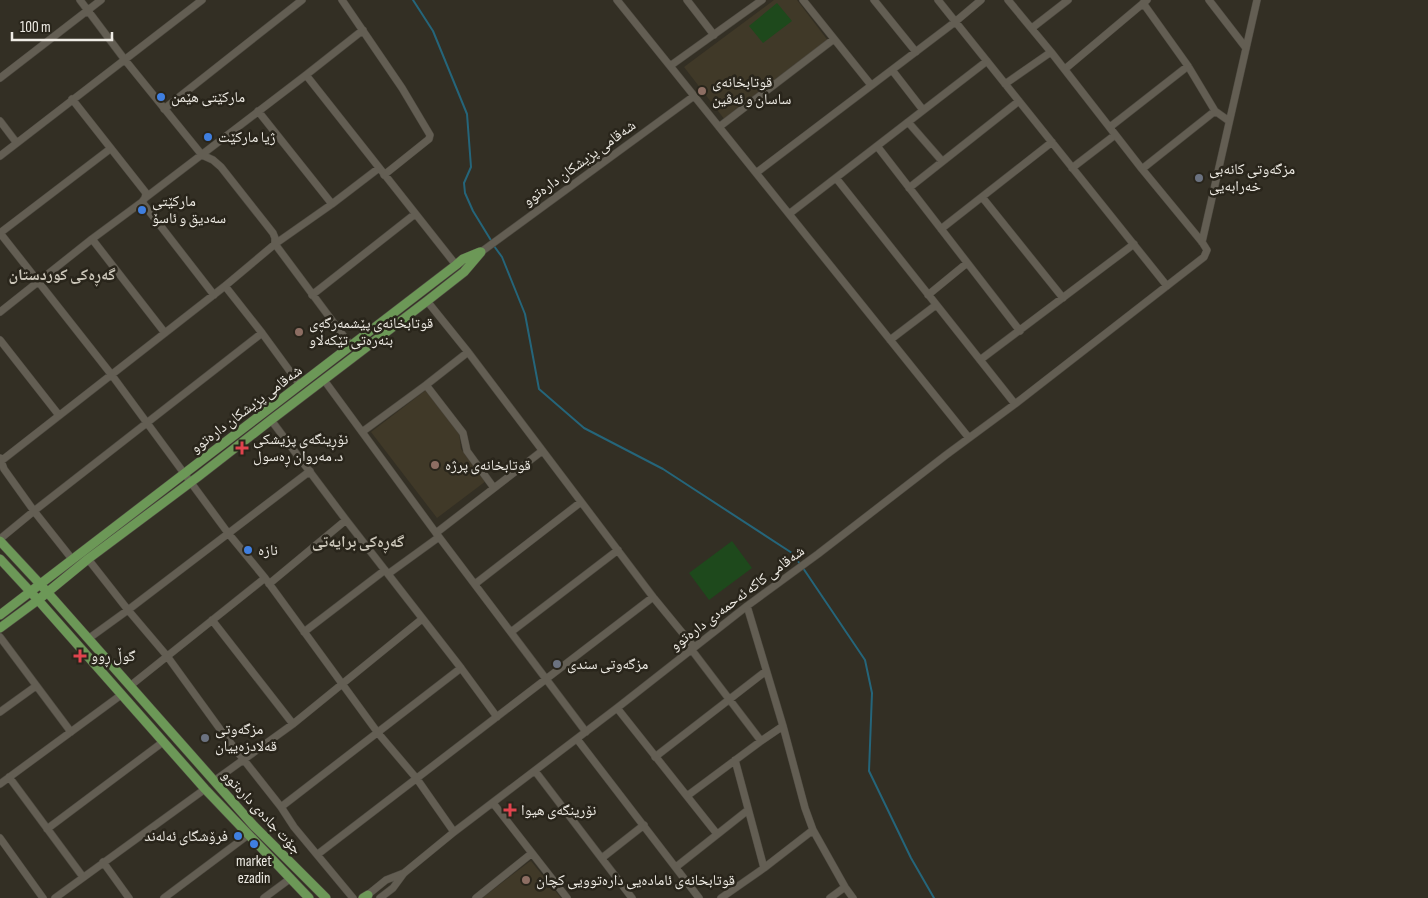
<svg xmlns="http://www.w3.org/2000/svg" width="1428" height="898" viewBox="0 0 1428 898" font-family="'Sofia Sans Condensed','Noto Naskh Arabic',sans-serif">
  <rect width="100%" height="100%" fill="#332f24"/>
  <path fill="#403928" d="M774 0H797L829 42 725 120 684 67Z
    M426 390 459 433 461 449 486 481 437 518 371 432Z
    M531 861 561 898H482L529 862Z"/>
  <path fill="#1e491c" d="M777 3 792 21 763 43 749 26Z
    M732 541 752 568 709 600 689 573Z"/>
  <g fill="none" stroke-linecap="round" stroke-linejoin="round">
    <path stroke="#25657a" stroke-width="2" d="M413 0 433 31 467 114 471 167 464 183 465 193 473 211 492 242
      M494 246 502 257 525 314 539 389 584 428 663 469 792 553 800 564
      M803 568 865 660 872 693 869 771 911 858 934 898"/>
    <defs>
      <path id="minor" d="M80 0 125 60 202 155 213 160 221 167 273 233 275 238V244L351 346
        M342 0 402 88 430 135 429 139 384 175
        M617 0 969 438
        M687 0 714 35
        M803 0 871 85
        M874 0 916 52
        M938 0 1167 286
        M1209 0 1246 48
        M1143 3 1188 66 1215 111 1229 121
        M1032 28 1068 0
        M670 66 762 0
        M1065 69 1147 0
        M892 70 923 110
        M306 75 456 265
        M0 78 101 0
        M1005 84 1051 52
        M164 109 302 0
        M258 111 332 204
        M0 121 16 142
        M908 122 942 161
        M719 127 834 39
        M1110 127 1188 66
        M877 146 1020 331
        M110 149 0 233 111 374 228 533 265 578 378 733 417 779 454 832
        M0 156 202 0
        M1072 168 1115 135
        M1142 169 1215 111
        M756 173 955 22 981 0
        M836 178 1015 404
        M909 188 1019 101
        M982 197 1063 298
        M145 198 306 75 363 30
        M142 202 214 295
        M789 214 987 61
        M941 229 1052 142
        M92 239 165 333
        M1202 242 1257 0
        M481 252 694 96
        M225 286 262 333 300 385
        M312 295 415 214
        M928 295 967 263
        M427 301 468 352 653 597 694 647
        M0 312 92 239 142 202 145 198 146 193 72 99
        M0 340 58 414
        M890 340 936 305
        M980 360 1134 244
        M324 380 436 533 586 732
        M426 385 463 433 467 451 494 488
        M271 420 346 520 461 668 497 717
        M362 432 426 385 468 352
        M0 458 4 469 34 511 72 559
        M1 461 225 286 275 244 332 204 379 168
        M436 533 542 451
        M0 539 34 511 262 333
        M88 559 128 610 167 656 225 736 281 807 294 827 353 898
        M388 574 439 537
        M269 584 346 520
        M475 584 581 502
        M747 606 783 726 805 808 813 830 845 887 853 898
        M212 620 293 724
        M304 632 385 570
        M511 632 618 550
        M0 637 71 732
        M88 639 128 610 310 471
        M691 649 761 741
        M130 686 265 578
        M617 708 717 834
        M0 712 36 686
        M577 739 699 898
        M655 757 766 671
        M735 760 764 868
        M535 771 632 898
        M9 777 83 877
        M214 781 293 724 422 619
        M0 784 121 695
        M687 796 761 741 783 726
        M493 803 567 898
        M281 807 461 668
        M47 829 163 742
        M0 838 43 898
        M318 854C430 769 541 682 653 597
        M602 858 644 825
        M103 862 129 898
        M676 867 748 810
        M365 897 386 880 404 873
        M55 898 205 789
        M164 898 248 835
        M264 898 291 878
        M380 898 393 888 404 873 454 832 617 708 747 606 818 554 946 455 1015 404 1204 257 1207 250 1202 242 1142 169 1051 52 1008 0
        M476 898 532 853
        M721 898 764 868 813 830
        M830 898 845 887"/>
      <path id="major" d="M0 541 40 584 254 826 326 898
        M0 559 38 600 205 789 309 898
        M0 615 456 265 463 259 480 252
        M0 628 38 600 88 559 199 476 271 420 427 301 464 272 481 252
        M363 898 368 895"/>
    </defs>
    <use href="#minor" stroke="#4e4a41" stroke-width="8"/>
    <use href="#major" stroke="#4e4a41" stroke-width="10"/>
    <use href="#minor" stroke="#635e53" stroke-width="7"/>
    <use href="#major" stroke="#6c9857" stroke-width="9"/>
  </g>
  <g fill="#8d6e63" stroke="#29251b" stroke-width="2">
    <circle cx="702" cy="91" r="5"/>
    <circle cx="299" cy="332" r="5"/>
    <circle cx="435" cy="465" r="5"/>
    <circle cx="526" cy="880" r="5"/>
  </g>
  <g fill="#3f7fe0" stroke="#29251b" stroke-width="2">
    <circle cx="161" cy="97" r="5"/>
    <circle cx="208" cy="137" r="5"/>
    <circle cx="142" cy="210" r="5"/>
    <circle cx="248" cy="550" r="5"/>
    <circle cx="238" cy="836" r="5"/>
    <circle cx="254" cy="844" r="5"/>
  </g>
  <g fill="#6b7280" stroke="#29251b" stroke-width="2">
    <circle cx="1199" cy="178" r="5"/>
    <circle cx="557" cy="664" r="5"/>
    <circle cx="205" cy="738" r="5"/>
  </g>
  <g fill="#e0444e" stroke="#29251b" stroke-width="2">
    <path d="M239.5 440.5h5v5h5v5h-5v5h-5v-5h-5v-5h5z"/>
    <path d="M77.5 648.5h5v5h5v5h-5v5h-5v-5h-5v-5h5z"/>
    <path d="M507.5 802.5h5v5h5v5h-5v5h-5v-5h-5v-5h5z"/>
  </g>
  <g text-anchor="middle" stroke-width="5" stroke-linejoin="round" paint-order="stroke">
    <g font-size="15" fill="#efece5" stroke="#29251b" text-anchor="start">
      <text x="712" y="87">قوتابخانەی<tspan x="712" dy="17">ساسان و ئەڤین</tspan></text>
      <text x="171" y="102">مارکێتی هێمن</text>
      <text x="218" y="142">ژیا مارکێت</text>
      <text x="1209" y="174">مزگەوتی کانەبی<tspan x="1209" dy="17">خەرابەیی</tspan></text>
      <text x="152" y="206">مارکێتی<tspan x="152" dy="17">سەدیق و ئاسۆ</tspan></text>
      <text x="309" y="328">قوتابخانەی پێشمەرگەی<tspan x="309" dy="17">بنەرەتی تێکەڵاو</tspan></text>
      <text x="253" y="444">نۆڕینگەی پزیشکی<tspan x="253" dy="17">د. مەروان ڕەسول</tspan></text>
      <text x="445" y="470">قوتابخانەی پرژە</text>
      <text x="258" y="555">نازە</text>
      <text x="91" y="661">گوڵ ڕوو</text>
      <text x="567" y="669">مزگەوتی سندی</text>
      <text x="215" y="734">مزگەوتی<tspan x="215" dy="17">قەلادزەییان</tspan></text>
      <text x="521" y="815">نۆرینگەی هیوا</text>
      <text x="228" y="841" text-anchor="end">فرۆشگای ئەلەند</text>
      <text x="254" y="866" text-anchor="middle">market<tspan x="254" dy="17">ezadin</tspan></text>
      <text x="536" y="885">قوتابخانەی ئامادەیی دارەتوویی کچان</text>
    </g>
    <g font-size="15" fill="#efece5" stroke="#29251b">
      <text transform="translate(579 163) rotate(-36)" y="5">شەقامی پزیشکان دارەتوو</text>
      <text transform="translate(246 409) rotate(-37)" y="5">شەقامی پزیشکان دارەتوو</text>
      <text transform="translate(737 598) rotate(-37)" y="5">شەقامی کاکە ئەحمەدی دارەتوو</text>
      <text transform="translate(262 812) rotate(47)" y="5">جۆت جادەی دارەتوو</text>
    </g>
    <g font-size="16" font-weight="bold" fill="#cbc6b9" stroke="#29251b">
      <text x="62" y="280">گەڕەکی کوردستان</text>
      <text x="358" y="547">گەڕەکی برایەتی</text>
    </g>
  </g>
  <path d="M12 32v8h100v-8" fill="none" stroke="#efece5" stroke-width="2.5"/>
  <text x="20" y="32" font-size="15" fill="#efece5" stroke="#29251b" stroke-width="4" paint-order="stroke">100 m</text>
</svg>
